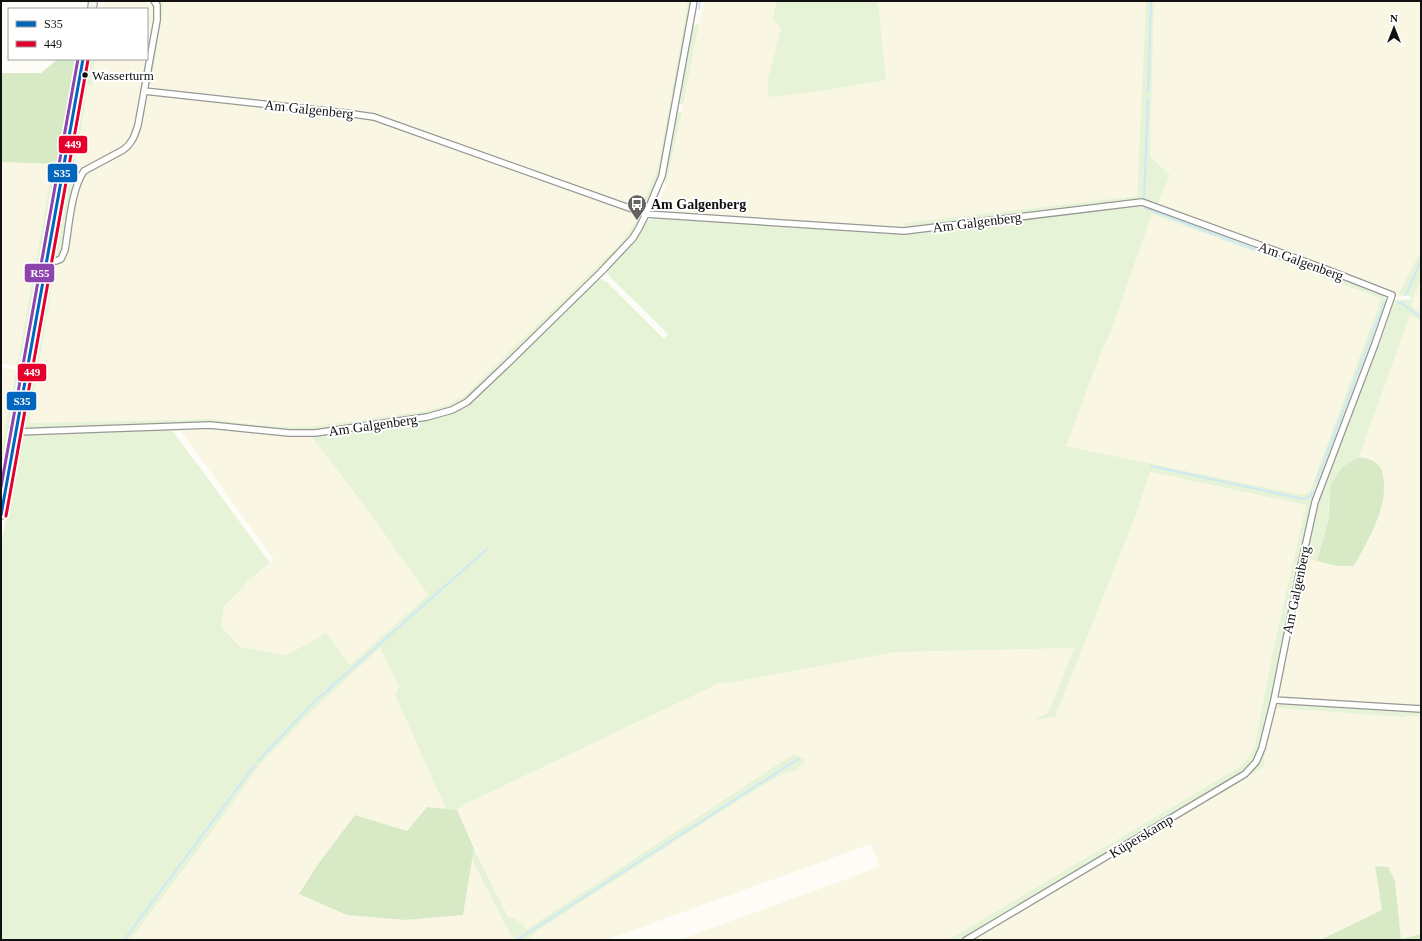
<svg xmlns="http://www.w3.org/2000/svg" width="1422" height="941" viewBox="0 0 1422 941" font-family="'Times New Roman',serif">
  <rect width="100%" height="100%" fill="#fdfcf7"/>
  <path fill="#f9f7e4" d="M104 1H145L153 7 154 22 136 125 128 145 83 170 78 176 75 165 88 84 92 85 95 59H147V9H103Z
    M162 1H688L659 161 655 175 641 207 637 209 374 115 156 89 151 86 164 4Z
    M704 1H776L773 20 781 28 769 96 821 91 886 80 878 1H1146L1137 196 905 223 904 228 660 213 657 209 668 180Z
    M1154 1H1421V253L1415 262 1398 295 1158 204 1170 175 1150 156Z
    M150 95 347 115 373 119 620 207 635 213 637 217 636 221 621 243 502 359 464 396 448 405 426 411 314 426 289 427 211 419 29 423 56 264 65 260 78 189 82 178 86 172 130 148 135 142 139 129 146 100Z
    M1 162 53 164 17 366 1 363Z
    M1152 214 1382 300 1310 491 1307 494 1304 495 1297 494 1066 446 1103 347 1109 337Z
    M1421 281V313L1412 307 1413 298Z
    M1410 314 1421 322V707L1281 697 1278 693 1305 558 1354 566 1374 528 1382 504 1384 483 1372 460 1359 457Z
    M1 367 16 370 1 451Z
    M210 426 310 435 363 504 428 595 350 665 326 633 288 655 240 647 221 626 224 607 250 579 274 560 181 431 183 427Z
    M1150 472 1306 505 1275 642 1254 748 1247 761 1237 770 1224 776 948 940H679L879 867 871 844 606 940H525L540 929 744 797 782 774 795 771 799 756 792 755 527 929 515 918H509L457 810 463 805 722 682 723 684 896 652 1074 648 1048 713 1035 719 1055 717 1136 515Z
    M380 648 399 687 395 695 446 809 427 807 407 831 355 815 318 864 299 894 347 915 405 920 463 915 472 860 510 934 514 939 518 940H130L202 845 262 762 310 713Z
    M1275 708 1402 717 1421 716V934L1401 939 1395 881 1375 866 1382 910 1320 940H971L1232 784 1261 769 1264 765 1265 744Z"/>
  <path fill="#e7f3d7" fill-rule="evenodd" d="M156 1H162L164 4 151 86 148 79 159 19Z
    M688 1H692L659 175 646 207 637 209 641 207 655 175 659 161Z
    M776 1H878L886 80 821 91 768 97V80L781 28 773 20Z
    M1146 1H1154L1150 156 1170 175 1158 204 1148 200H1133L904 228V223L1137 196Z
    M699 24 683 105 679 103 678 100 692 28V26Z
    M89 59H95L92 86 88 85 75 165 78 176 74 188 63 249 59 256 56 257 53 256Z
    M678 112H682L666 185 663 179 676 113Z
    M53 164H58L22 363 21 366H17Z
    M1140 204 1151 206 1217 233 1380 293C1385 296 1386 299 1387 305L1316 493 1272 699 1258 752 1252 763 1244 771 1230 780 961 940H948L1224 776C1240 768 1246 763 1254 748L1275 642 1306 505 1150 472 1136 515 1055 717 1033 720 1048 713 1074 648 896 652 723 684 722 682 463 805 457 810 446 809 395 695 399 687 380 648 310 713 262 762 202 845 130 940H1V546L20 440 26 435 164 428 172 430 270 563 250 579 224 607 221 626 240 647 287 655 326 633 350 665 428 595 363 504 310 435 391 425 429 419 454 411 595 280 601 279 607 282 664 339 668 334 611 278 607 273V269L644 222 657 217 904 232ZM1152 214 1381 299 1310 491C1305 495 1303 495 1297 494L1066 446 1103 347 1109 337Z
    M635 213 639 219 631 236 600 270 466 400 451 408 428 415 314 430 289 431 212 422 29 429 24 426 52 266 56 264 29 423 211 419 252 424 289 427 314 426 426 411 448 405 464 396 621 243 636 221 637 217Z
    M1421 253V281L1413 298 1412 307 1421 313V322L1410 315 1359 457 1342 467 1329 501 1328 522 1317 561 1305 558 1317 503 1391 305 1394 300C1401 298 1405 302 1412 298L1408 295 1403 296 1398 295 1415 262Z
    M16 370 20 373V376L1 483V451Z
    M1283 703 1421 711V716L1402 717 1275 708 1278 705Z
    M1265 744 1264 765 1261 769 1232 784 1246 775Z
    M792 755 799 756 805 759 804 762 795 771 782 774 744 797 540 929 527 940 514 939 510 934 472 860 474 848 509 918H515L527 929Z"/>
  <path fill="#d8eac5" d="M58 59H77L58 164 1 162V73H41Z
    M1359 457C1367 458 1375 460 1380 467 1382 469 1382 473 1383 476 1389 507 1368 540 1354 566H1337L1317 561 1328 522 1331 484 1342 467Z
    M427 807 457 810 474 848 463 915 405 920 347 915 299 894 318 864 355 815 407 831Z
    M1375 866 1388 867 1395 881 1401 939 1421 934V940H1320L1382 910Z"/>
  <g fill="none" stroke-linecap="round" stroke-linejoin="round">
    <path stroke="#cde8f7" stroke-width="2" d="M699 9 700 1
      M1148 92 1151 1
      M1144 198 1148 99
      M1145 208 1216 235
      M1219 236 1328 277
      M1406 295 1421 260
      M1398 303 1402 304 1403 302
      M1402 304 1421 317
      M1151 466 1303 499 1310 497 1313 491
      M1316 482 1384 303
      M258 761 313 703 487 549
      M124 940 254 766
      M517 940 798 759"/>
    <defs>
      <path id="street" d="M144 91 346 113 374 117 646 214 904 231 1142 202 1328 270 1392 295 1375 344 1315 502 1300 570 1274 700 1262 748 1256 762 1245 774 966 940
        M47 260 56 261 61 259 65 250C69 227 71 190 84 171L123 150C132 144 135 135 138 125L157 20V5L154 1
        M16 432 210 425 289 433H315L427 417 452 410 467 402 506 365 601 272 633 238 639 228 646 214 662 176 694 1
        M1274 700 1421 709"/>
      <path id="secondary" d="M92 9 93 1
        M1 515 83 59"/>
    </defs>
    <use href="#street" stroke="#979795" stroke-width="8"/>
    <use href="#secondary" stroke="#8e8d8b" stroke-width="10"/>
    <use href="#street" stroke="#fffffe" stroke-width="5.5"/>
    <use href="#secondary" stroke="#f6f4eb" stroke-width="8"/>
    <defs>
      <path id="bus-1" d="M1 515 83 59"/>
      <path id="bus-2" d="M6 516 88 60"/>
      <path id="bus-3" d="M1 487 78 59"/>
    </defs>
    <use href="#bus-1" stroke="#fff" stroke-width="6"/>
    <use href="#bus-2" stroke="#fff" stroke-width="6"/>
    <use href="#bus-3" stroke="#fff" stroke-width="6"/>
    <use href="#bus-1" stroke="#0065bd" stroke-width="3"/>
    <use href="#bus-2" stroke="#e4002b" stroke-width="3"/>
    <use href="#bus-3" stroke="#8e44ad" stroke-width="3"/>
  </g>
  <defs>
    <symbol id="bus-pin" viewBox="-11 -11 22 30"><path d="M0 17L-7.5 6A9.5 9.5 0 1 1 7.5 6Z" fill="#646362" stroke="#fff"/><path d="M-5-6H5V4H4V6H2V4H-2V6H-4V4H-5ZM-3.5-4V0h7V-4ZM-3.5 1.2v1.5H-2V1.2ZM2 1.2v1.5H3.5V1.2Z" fill="#fff"/></symbol>
  </defs>
  <g fill-rule="evenodd">
    <use href="#bus-pin" x="626" y="193" width="22" height="30"/>
  </g>
  <circle fill="#111" stroke="#fff" stroke-width="1.5" cx="85" cy="75" r="3.5"/>
  <g text-anchor="middle" stroke-width="4" stroke-linejoin="round" paint-order="stroke">
    <g font-size="13" fill="#111" stroke="#fff" text-anchor="start">
      <text x="92" y="80">Wasserturm</text>
    </g>
    <g font-size="14" fill="#111" stroke="#fff">
      <text transform="translate(309 109) rotate(6)" y="5">Am Galgenberg</text>
      <text transform="translate(977 222) rotate(-7)" y="5">Am Galgenberg</text>
      <text transform="translate(1301 261) rotate(20)" y="5">Am Galgenberg</text>
      <text transform="translate(373 425) rotate(-8)" y="5">Am Galgenberg</text>
      <text transform="translate(1296 590) rotate(-78)" y="5">Am Galgenberg</text>
      <text transform="translate(1141 836) rotate(-31)" y="5">Küperskamp</text>
    </g>
    <g font-size="14" font-weight="bold" fill="#111" stroke="#fff" text-anchor="start">
      <text x="651" y="209">Am Galgenberg</text>
    </g>
  </g>
  <g stroke="#fff" stroke-width="1.5">
    <rect x="58" y="135" width="30" height="19" rx="4" fill="#e4002b"/>
    <rect x="47" y="163" width="31" height="20" rx="4" fill="#0065bd"/>
    <rect x="24" y="263" width="31" height="20" rx="4" fill="#8e44ad"/>
    <rect x="17" y="363" width="30" height="19" rx="4" fill="#e4002b"/>
    <rect x="6" y="391" width="31" height="20" rx="4" fill="#0065bd"/>
  </g>
  <g font-size="11" text-anchor="middle" font-weight="bold" fill="#fff">
    <text x="73" y="148">449</text>
    <text x="62" y="177">S35</text>
    <text x="40" y="277">R55</text>
    <text x="32" y="376">449</text>
    <text x="22" y="405">S35</text>
  </g>
  <rect width="1422" height="941" fill="none" stroke="#111111" stroke-width="4"/>
  <rect x="8" y="8" width="140" height="52" fill="#ffffff" stroke="#a0a0a0"/>
  <rect x="16" y="21" width="20" height="6" fill="#0065bd" stroke="#a0a0a0"/>
  <text x="44" y="28" font-size="12" fill="#111111">S35</text>
  <rect x="16" y="41" width="20" height="6" fill="#e4002b" stroke="#a0a0a0"/>
  <text x="44" y="48" font-size="12" fill="#111111">449</text>
  <g transform="translate(1394 28)" stroke="#ffffff" stroke-width="3" paint-order="stroke">
  <path d="M0-3L7 15L0 10L-7 15Z" fill="#111111"/>
  <text y="-6" font-size="11" font-weight="bold" text-anchor="middle" fill="#111111">N</text>
  </g>
</svg>
